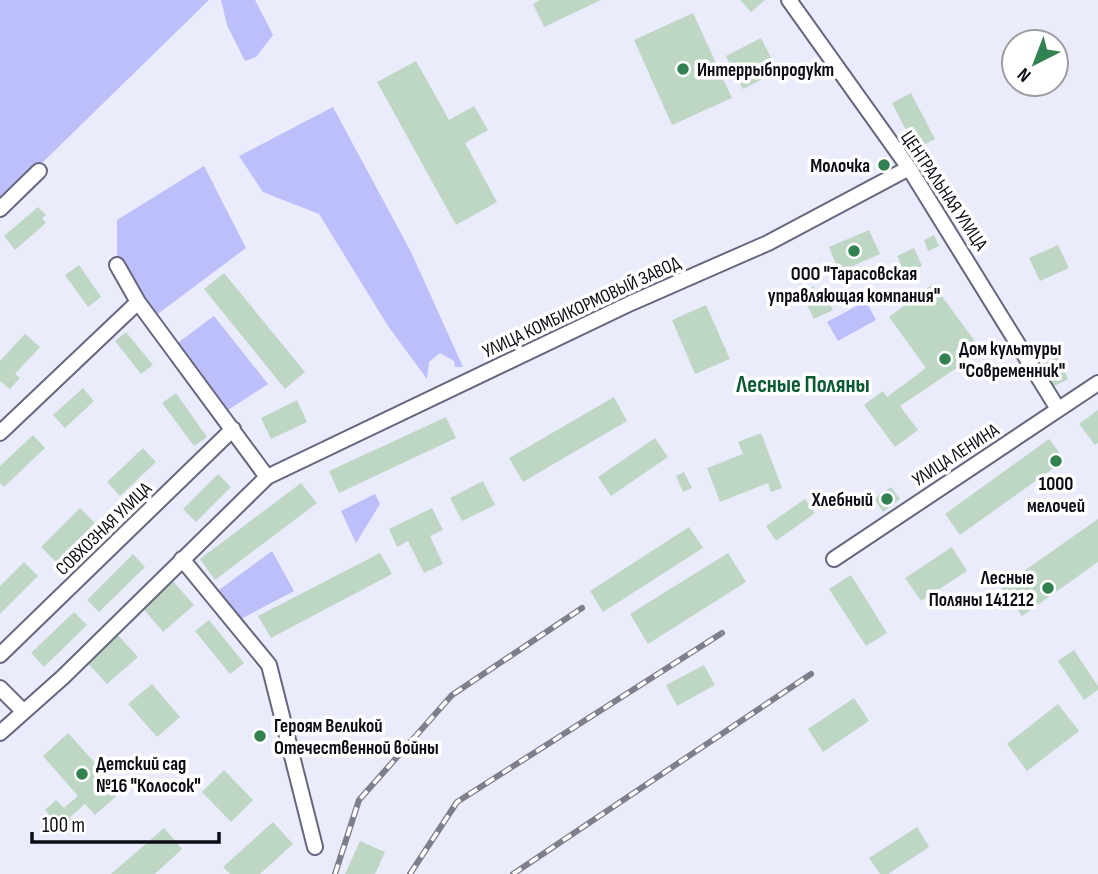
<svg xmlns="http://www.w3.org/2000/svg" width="1098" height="874" viewBox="0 0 1098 874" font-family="'Sofia Sans Condensed',sans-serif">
  <rect width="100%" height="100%" fill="#eaebfb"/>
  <path fill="#bdbffb" d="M0 0H209L0 204Z
    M221 0H255L273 35 256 57 245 61 227 25Z
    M333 107 411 252 463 367H455L454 361 440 353 429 362 427 379 388 326 319 214 263 192 239 156Z
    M204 166 246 248 151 319 117 265V220Z
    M866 301 876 320 838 341 827 322Z
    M214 316 268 384 222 414 172 347Z
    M375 494 380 504 356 543 341 511Z
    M272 551 294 591 235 622 212 595Z"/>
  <path fill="#bed7c5" d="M540 0H601L544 27 533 4Z
    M740 0H765L751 12Z
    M693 13 732 98 672 125 634 40Z
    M761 38 778 71 743 89 726 56Z
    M416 61 449 120 474 106 488 130 465 143 497 202 456 225 377 82Z
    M911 93 935 139 916 149 892 103Z
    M38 207 46 215 42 218 46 223 15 250 4 236Z
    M869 230 880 254 839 272 829 247Z
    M934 235 939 246 928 251 924 240Z
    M1058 245 1069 268 1040 281 1029 258Z
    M914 248 922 266 905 273 897 256Z
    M79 265 101 297 88 307 65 275Z
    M224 273 305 372 285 389 204 289Z
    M933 284 982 351 900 406 918 430 895 447 864 405 883 391 887 397 926 368 889 317Z
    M814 286 817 294 824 290 833 310 814 319 801 293Z
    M706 305 730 359 695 374 672 320Z
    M126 332 153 365 141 374 115 341Z
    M25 334 40 347 15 374 20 378 10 389 0 381V361Z
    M1058 357 1068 379 1053 387 1042 364Z
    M83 388 94 401 65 428 53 415Z
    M176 393 207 437 194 446 162 403Z
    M614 397 627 421 523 482 509 458Z
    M297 400 307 422 271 439 261 418Z
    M1098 410V443L1095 445 1079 424Z
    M446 417 456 438 339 493 329 471Z
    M761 433 782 488 771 492 768 483 720 502 707 468 743 454 738 442Z
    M33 435 45 448 4 487 0 483V466Z
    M655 438 668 457 611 496 598 477Z
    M1049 439 1065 460 960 535 945 514Z
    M143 448 156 462 120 496 107 482Z
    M684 472 692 488 683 492 676 476Z
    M218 474 231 487 196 522 183 509Z
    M483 481 495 505 462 521 450 498Z
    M301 483 317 503 215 580 200 559Z
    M891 487 900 499 883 512 874 499Z
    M805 499 815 513 776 541 766 526Z
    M80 508 95 523 56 562 41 547Z
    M432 508 443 530 430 536 443 564 424 573 408 541 397 547 389 529Z
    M1098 519V562L1022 616 1001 587Z
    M689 527 703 548 603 612 590 591Z
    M952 547 967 571 921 601 905 578Z
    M380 553 392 574 271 638 258 616Z
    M728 553 746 582 648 644 630 614Z
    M133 554 145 567 99 612 87 600Z
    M24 562 38 576 0 614V586Z
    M851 575 887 633 866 646 829 589Z
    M171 579 194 605 163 632 140 605Z
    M74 612 87 625 44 667 31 653Z
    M209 620 244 663 230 674 195 631Z
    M115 632 138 657 107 684 84 659Z
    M1074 650 1098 686V690L1084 700 1058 661Z
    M704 665 715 685 677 706 666 685Z
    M152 684 180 717 157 737 128 704Z
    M854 698 869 721 823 752 808 729Z
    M1058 704 1079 731 1027 771 1007 744Z
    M68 733 121 792 95 815 85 804 70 817 75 824 65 833 45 810 56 800 64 808 78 796 43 756Z
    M224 770 253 800 231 822 202 792Z
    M273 822 293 844 260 874H230L223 867Z
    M917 827 929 847 888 874H880L869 858Z
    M164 828 182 849 155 874H111Z
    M360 841 385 852 375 874H345Z"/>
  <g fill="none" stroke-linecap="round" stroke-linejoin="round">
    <defs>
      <path id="minor" d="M789 0 909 168 1058 409
        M0 209 39 171
        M117 265 138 302 267 477
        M0 433 138 302
        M182 559 269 665 315 847
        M834 559 1098 383
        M0 655 233 429
        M0 688 23 711
        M0 733 63 677 267 477 631 303 768 243 909 168"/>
    </defs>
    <use href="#minor" stroke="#66677e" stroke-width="18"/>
    <use href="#minor" stroke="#fff" stroke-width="14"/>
    <defs>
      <path id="rail" d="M335 874 359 800 452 695 582 608
        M410 874 457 802 722 633
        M513 874 811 674"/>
    </defs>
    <use href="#rail" stroke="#7e7f8b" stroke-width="6"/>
    <use href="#rail" stroke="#fff" stroke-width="3.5" stroke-dasharray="10" stroke-linecap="butt"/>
  </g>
  <g fill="#318151" stroke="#fff" stroke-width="2.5">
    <circle cx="683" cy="69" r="7"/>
    <circle cx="884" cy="165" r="7"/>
    <circle cx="854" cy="251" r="7"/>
    <circle cx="945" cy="359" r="7"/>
    <circle cx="1056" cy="461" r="7"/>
    <circle cx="887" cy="499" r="7"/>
    <circle cx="1048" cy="588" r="7"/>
    <circle cx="260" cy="736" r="7"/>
    <circle cx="82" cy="774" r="7"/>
  </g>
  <g text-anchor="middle" stroke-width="7" stroke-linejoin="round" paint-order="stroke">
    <g font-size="19" font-weight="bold" fill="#0d0d15" stroke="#fff" text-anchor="start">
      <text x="697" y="76">Интеррыбпродукт</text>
      <text x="870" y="172" text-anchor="end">Молочка</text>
      <text x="854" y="280" text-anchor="middle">ООО "Тарасовская<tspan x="854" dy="22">управляющая компания"</tspan></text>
      <text x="959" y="355">Дом культуры<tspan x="959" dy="22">"Современник"</tspan></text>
      <text x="1056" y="490" text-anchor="middle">1000<tspan x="1056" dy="22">мелочей</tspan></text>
      <text x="873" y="506" text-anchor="end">Хлебный</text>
      <text x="1034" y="584" text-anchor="end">Лесные<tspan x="1034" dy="22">Поляны 141212</tspan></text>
      <text x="274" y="732">Героям Великой<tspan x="274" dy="22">Отечественной войны</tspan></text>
      <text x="96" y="770">Детский сад<tspan x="96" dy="22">№16 "Колосок"</tspan></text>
    </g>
    <g font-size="19" fill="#0d0d15" stroke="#fff">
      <text transform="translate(945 190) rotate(56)" y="7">ЦЕНТРАЛЬНАЯ УЛИЦА</text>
      <text transform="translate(581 306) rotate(-25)" y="7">УЛИЦА КОМБИКОРМОВЫЙ ЗАВОД</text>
      <text transform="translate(955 454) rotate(-33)" y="7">УЛИЦА ЛЕНИНА</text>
      <text transform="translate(103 528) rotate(-44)" y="7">СОВХОЗНАЯ УЛИЦА</text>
    </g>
    <g font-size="23" font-weight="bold" fill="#0a5b31" stroke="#fff">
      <text x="803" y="392">Лесные Поляны</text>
    </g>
  </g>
  <g transform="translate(1035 63) rotate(222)"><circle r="33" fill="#ffffff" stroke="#9e9ea1" stroke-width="2"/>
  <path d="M0-5L12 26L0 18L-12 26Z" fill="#318151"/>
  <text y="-10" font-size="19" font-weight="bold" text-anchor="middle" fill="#0d0d15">N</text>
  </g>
  <path d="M32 832v10h187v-10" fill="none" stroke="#0d0d15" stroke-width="3.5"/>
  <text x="42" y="832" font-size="21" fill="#0d0d15" stroke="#ffffff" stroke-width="5" paint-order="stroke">100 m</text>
</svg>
